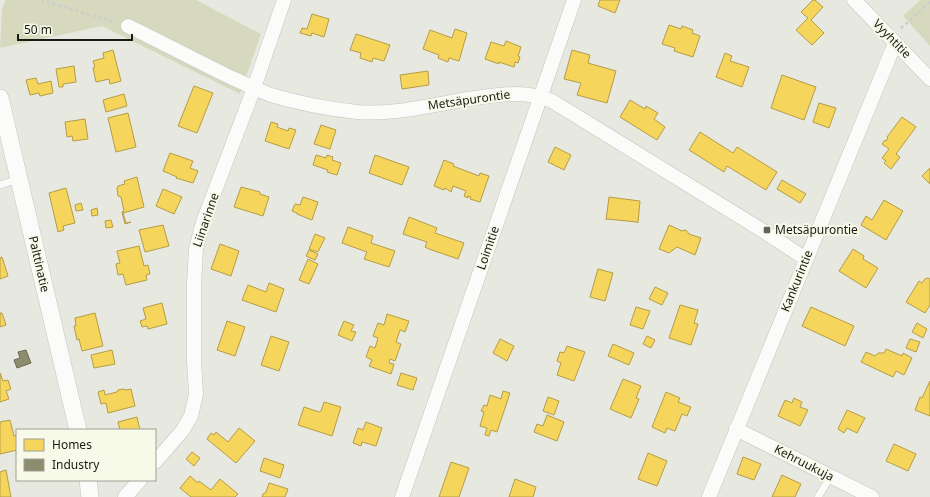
<svg xmlns="http://www.w3.org/2000/svg" width="930" height="497" viewBox="0 0 930 497" font-family="'Noto Sans',sans-serif">
  <rect width="100%" height="100%" fill="#e7e8e0"/>
  <path fill="#d6d9be" d="M6 0H196L261 34 240 94 102 26 0 48 2 9Z
    M920 0H930V46L903 16Z"/>
  <path fill="#f6d55c" stroke="#b49d47" d="M600 0H620L615 13 598 6Z
    M813 0H815L823 7 811 20 824 33 812 45 796 30 808 18 801 12Z
    M312 14 329 19 324 37 312 33 311 36 300 33 302 28 307 29Z
    M669 25 681 29 682 26 693 30 692 33 700 36 693 57 674 51 675 48 662 44Z
    M455 29 467 33 459 61 449 58 448 62 438 58 439 55 423 49 430 30 452 38Z
    M356 34 390 45 384 61 373 58 372 62 360 58 361 53 350 50Z
    M506 41 521 47 518 56 520 57 518 63 515 62 514 67 499 62V64L485 59 491 42 504 46Z
    M113 50 121 81 110 84 109 79 96 82 93 68 95 67 93 61 104 58 103 53Z
    M572 50 590 55 588 63 616 71 607 103 577 95 581 83 564 79Z
    M725 53 732 56 730 61 749 67 742 87 716 77Z
    M74 66 76 82 63 84V87H59L56 69Z
    M428 71 429 85 402 89 400 75Z
    M782 75 816 87 804 120 771 108Z
    M36 78 38 84 51 81 53 93 40 96 39 93 30 95 26 80Z
    M194 86 213 93 197 133 178 126Z
    M124 94 127 106 106 112 103 100Z
    M630 100 645 109 646 106 658 113 654 119 665 127 657 140 620 117Z
    M819 103 836 108 829 128 813 122Z
    M128 113 136 147 116 152 108 118Z
    M902 117 916 127 896 154 900 157 891 169 884 163 886 161 882 158 889 149 882 144 885 140 886 141 888 138 887 137Z
    M85 119 88 139 73 141 72 136 67 137 65 122Z
    M271 122 278 124 277 127 288 131 289 128 296 130 289 149 265 141Z
    M321 125 336 130 330 149 314 144Z
    M700 132 733 153 737 147 777 172 766 190 727 166 724 172 689 150Z
    M555 147 571 155 564 170 548 162Z
    M170 153 193 161 190 168 198 171 193 183 176 178 177 177 163 171Z
    M316 155 326 158 327 155 333 157 332 160 341 163 337 175 327 172 328 170 313 165Z
    M375 155 409 167 402 185 369 173Z
    M444 160 454 164 453 166 479 176 480 173 489 176 480 202 470 199 471 197 468 196V198L464 196 466 191 453 186 451 192 445 188 444 190 434 186Z
    M930 168V184L922 176Z
    M137 177 144 207 123 213 126 223 131 222 125 224 122 212 124 211 121 197 118 196 117 189 118 186 125 184 124 181Z
    M782 180 806 194 800 203 777 189Z
    M241 187 260 192V194L269 197 263 216 234 207Z
    M66 188 75 223 63 226 64 230 58 232 49 193Z
    M163 189 182 197 174 214 156 206Z
    M303 197 318 202 312 220 297 214V213L292 211 295 204 300 205Z
    M609 197 640 201 638 223 637 222 607 219 606 220Z
    M884 200 903 211 886 240 861 225 866 216 872 220Z
    M81 203 83 210 76 211 75 205Z
    M97 208 98 215 92 216 91 210Z
    M409 217 437 228 435 233 464 243 458 259 429 249 425 247 427 242 403 234Z
    M111 220 113 227 106 228 105 221Z
    M163 225 169 246 145 252 139 230Z
    M669 225 682 231 686 230 689 234 701 238 695 255 677 247 669 253 659 249Z
    M348 227 373 236 371 243 395 251 389 267 364 259 367 252 342 243Z
    M315 234 325 238 318 252 309 249Z
    M220 244 239 251 231 276 211 269Z
    M139 246 144 266 148 265 150 274 146 275 147 280 126 285 123 274 118 275 116 264 120 263 117 251Z
    M853 249 864 256 863 259 878 268 866 288 839 271Z
    M309 250 318 254 315 260 306 256Z
    M2 257 8 276 0 279V258Z
    M308 259 318 264 309 284 299 280Z
    M598 269 613 273 605 301 590 297Z
    M928 278 930 279V305L925 313 906 302 919 281 922 283 925 279Z
    M269 283 284 289 276 312 242 300 248 285 266 292Z
    M655 287 668 293 662 305 649 299Z
    M162 303 167 324 148 329 147 326 142 327 140 321 146 319 143 308Z
    M680 305 698 310 694 323 698 324 691 345 669 338Z
    M636 307 650 311 643 329 630 325Z
    M811 307 854 326 845 346 802 326Z
    M0 313H2L6 325 0 327Z
    M95 313 103 346 82 351 79 339 77 340 74 326H76L75 318Z
    M387 314 409 321 405 332 400 330 396 342 401 344 395 361 390 359 389 363 394 364 391 374 369 366 372 360 366 357 370 346 375 348 378 338 373 336 378 323 384 325Z
    M227 321 245 327 235 356 217 350Z
    M344 321 354 325 351 331 356 332 352 341 338 335Z
    M917 323 927 329 923 338 912 332Z
    M271 336 289 342 279 371 261 365Z
    M647 336 655 340 651 348 643 344Z
    M500 339 514 346 507 361 493 353Z
    M910 339 920 342 916 352 906 348Z
    M613 344 634 353 629 365 608 356Z
    M567 346 585 352 574 381 557 375 561 363 557 361 560 352 564 353Z
    M886 349 902 356 903 353 912 358 904 375 896 371 893 377 861 362 866 352 875 356 878 353H884Z
    M112 350 115 364 94 368 91 355Z
    M0 373 3 381 8 380 11 389 6 391 9 399 0 402Z
    M401 373 417 378 413 390 397 385Z
    M623 379 641 386 636 398 639 399 631 418 610 409Z
    M930 381V416L915 410 920 397 922 398Z
    M123 389 126 390 131 389 135 406 108 413 106 403 101 404 98 392 104 390 105 395 117 392 118 390Z
    M503 391 510 393 497 432 491 430 489 436 485 435 487 428 480 426 484 412 481 411 484 405 487 406 490 395 501 399Z
    M666 392 680 398 678 402 691 407 687 416 682 414 675 431 667 428 665 433 652 427Z
    M548 397 559 401 554 415 543 411Z
    M794 398 802 402 800 407 808 410 800 426 778 416 785 400 792 403Z
    M324 402 341 407 332 436 298 425 304 407 319 412 321 411Z
    M847 410 865 418 857 433 847 428 844 433 838 429Z
    M547 415 564 422 557 441 534 432 537 424 543 426Z
    M137 417 140 430H120L118 422Z
    M10 420 14 436 17 435V450L0 454V422Z
    M366 422 382 428 376 446 362 442 361 446 353 443 358 428 363 430Z
    M239 428 255 441 236 463 207 439 211 433 214 435 216 432 228 442Z
    M894 444 916 454 908 471 886 461Z
    M192 452 200 458 194 466 186 459Z
    M648 453 667 461 657 486 638 479Z
    M743 457 761 464 754 480 737 474Z
    M264 458 284 465 280 478 260 471Z
    M451 462 469 468 459 497H439Z
    M6 470 11 497H0V472Z
    M782 475 801 484 795 497H772Z
    M190 476 198 483 199 481 211 490 220 479 238 494 235 497H191L180 488Z
    M515 479 536 487 533 497H509Z
    M269 483 288 489 285 497H262L263 494 266 492Z"/>
  <path fill="#8c8c6e" stroke="#6a6a53" d="M26 350 31 363 17 368 14 360 20 358 18 352Z"/>
  <g fill="none" stroke-linecap="round" stroke-linejoin="round">
    <defs>
      <path id="service" d="M0 185 19 179
        M818 497 831 476"/>
      <path id="minor" d="M854 0 930 79
        M128 26C163 43 197 61 232 78 244 83 257 90 271 95 298 103 329 109 357 112 394 115 432 105 468 99 497 95 525 89 552 101L765 232 806 259
        M736 429 872 497
        M155 462 182 431 191 416 196 394 194 362V285L196 249 203 222 254 88 284 0
        M125 497 140 480
        M402 497 574 0
        M709 497 895 43"/>
      <path id="tertiary" d="M0 98 78 430
        M88 480 90 497"/>
    </defs>
    <use href="#service" stroke="#c4c4be" stroke-width="8"/>
    <use href="#minor" stroke="#c4c4be" stroke-width="15"/>
    <use href="#tertiary" stroke="#c4c4be" stroke-width="18"/>
    <path stroke="#cdcdca" stroke-width="2.5" stroke-dasharray="3 3" stroke-linecap="butt" d="M41 0 114 22
      M901 28 930 2"/>
    <use href="#service" stroke="#fbfcfa" stroke-width="7"/>
    <use href="#minor" stroke="#fbfcfa" stroke-width="14"/>
    <use href="#tertiary" stroke="#fbfcfa" stroke-width="17"/>
  </g>
  <rect fill="#62625c" stroke="#f7f9e9" stroke-width="1.5" x="763" y="226" width="8" height="8" rx="2"/>
  <g text-anchor="middle" stroke-width="4" stroke-linejoin="round" paint-order="stroke">
    <g font-size="12" fill="#1a1a15" stroke="#f7f9e9">
      <text transform="translate(892 39) rotate(46)" y="4">Vyyhtitie</text>
      <text transform="translate(469 100) rotate(-8)" y="4">Metsäpurontie</text>
      <text transform="translate(206 220) rotate(-71)" y="4">Liinarinne</text>
      <text transform="translate(488 248) rotate(-71)" y="4">Loimitie</text>
      <text transform="translate(39 264) rotate(77)" y="4">Palttinatie</text>
      <text transform="translate(797 281) rotate(-68)" y="4">Kankurintie</text>
      <text transform="translate(804 463) rotate(27)" y="4">Kehruukuja</text>
    </g>
    <g font-size="12" fill="#1a1a15" stroke="#f7f9e9" text-anchor="start">
      <text x="775" y="234">Metsäpurontie</text>
    </g>
  </g>
  <rect x="16" y="429" width="140" height="52" fill="#f7f9e9" stroke="#9fa094"/>
  <rect x="24" y="439" width="20" height="12" fill="#f6d55c" stroke="#9fa094"/>
  <text x="52" y="449" font-size="12" fill="#1a1a15">Homes</text>
  <rect x="24" y="459" width="20" height="12" fill="#8c8c6e" stroke="#9fa094"/>
  <text x="52" y="469" font-size="12" fill="#1a1a15">Industry</text>
  <path d="M18 34v6h114v-6" fill="none" stroke="#1a1a15" stroke-width="2"/>
  <text x="24" y="34" font-size="12" fill="#1a1a15" stroke="#f7f9e9" stroke-width="3" paint-order="stroke">50 m</text>
</svg>
